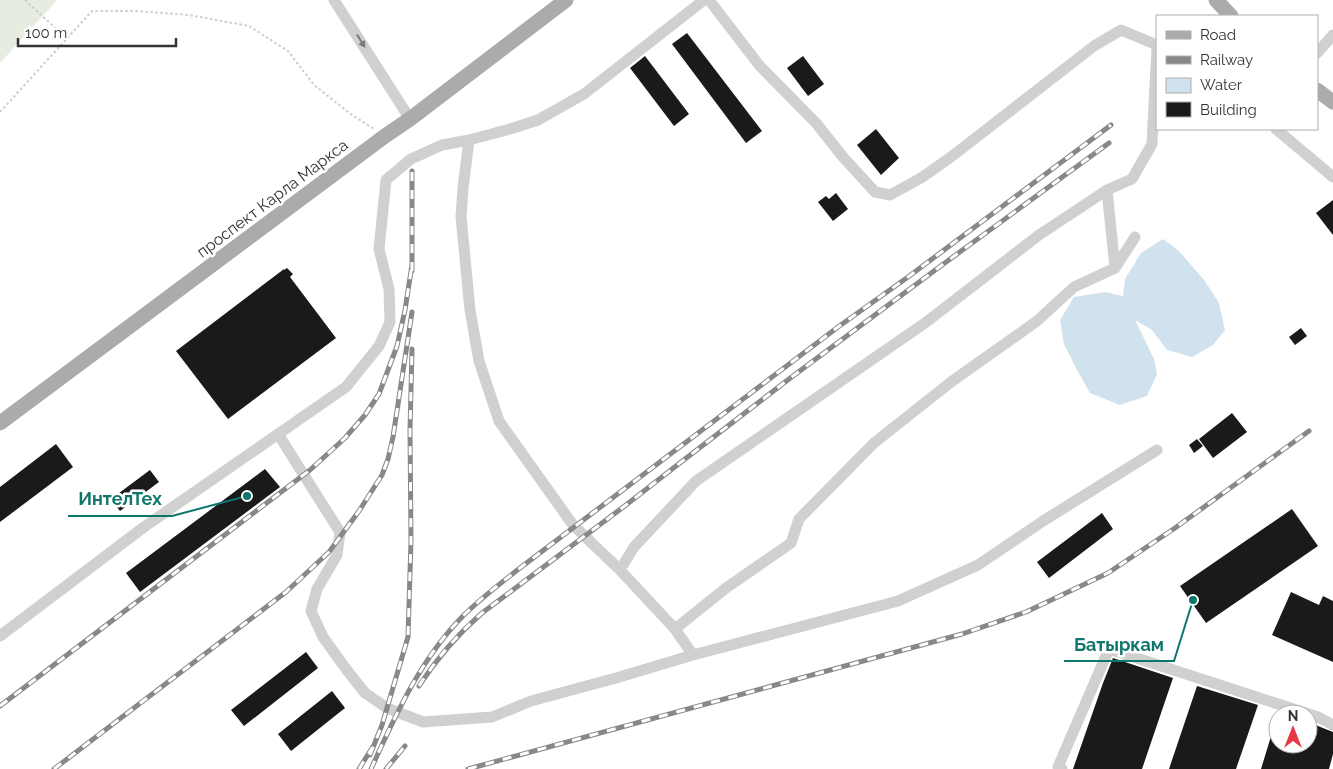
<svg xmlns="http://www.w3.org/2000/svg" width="1333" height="769" viewBox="0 0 1333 769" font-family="Raleway,sans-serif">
  <rect width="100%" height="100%" fill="#fff"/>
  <path fill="#e6ecdf" d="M0 0H57L0 63Z"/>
  <path fill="#cfe2ee" d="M1163 239 1179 251 1204 280 1219 303 1225 330 1213 345 1192 357 1167 350 1152 330 1135 320 1154 359 1157 374 1147 396 1120 405 1090 393 1076 368 1064 344 1060 320 1074 297 1105 292 1123 296 1125 279 1141 253Z"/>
  <path fill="#1a1a1a" d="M687 33 762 131 746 143 672 44Z
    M645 56 689 114 674 126 630 68Z
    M803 56 824 84 808 96 787 68Z
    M876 129 899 158 881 175 857 145Z
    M836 193 848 209 833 221 818 202 826 196 829 199Z
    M1333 200V235L1316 213Z
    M287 268 293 274 290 277 336 338 228 419 176 351 284 269V270Z
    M1301 328 1307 336 1295 345 1289 337Z
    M1232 413 1247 432 1213 458 1199 439Z
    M1197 439 1203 446 1194 453 1189 445Z
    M56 444 73 467 0 522V487Z
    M265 469 280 487 140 592 126 573Z
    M150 470 159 482 120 511 111 499Z
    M1292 509 1318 546 1206 623 1180 586Z
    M1102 513 1113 529 1049 578 1037 562Z
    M1291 592 1319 605 1323 596 1333 601V662L1272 635Z
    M306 652 318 668 244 726 231 710Z
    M1113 658 1173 678 1142 769H1073L1103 683Z
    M1197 686 1258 705 1236 769H1169Z
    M332 691 345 708 291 751 278 734Z
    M1276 720H1278V744H1308V722L1333 732V754L1329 769H1261Z"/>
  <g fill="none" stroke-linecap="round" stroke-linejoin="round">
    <path stroke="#cdcdcd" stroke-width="2" stroke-dasharray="2.5 2.5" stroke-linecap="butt" d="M25 0 66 38
      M0 112 92 11H137L189 15 249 26 288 51 314 85 352 115 374 129"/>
    <path stroke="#d0d0d0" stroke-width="11" d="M334 0 410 119
      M709 0 759 65 816 123 843 157 875 192 890 195 921 178 951 157 1094 46 1121 30 1157 45
      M1317 53 1333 35
      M1276 129 1333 177
      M469 140 463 188 461 216 470 310 479 361 499 421 573 525 620 570 675 629 693 655
      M1107 190 1115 268
      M278 434 340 532 337 555 317 589 311 611 323 637 346 669 365 693 387 708 423 722 492 717 531 701 616 678 693 655 898 601 978 565 1043 521 1157 450
      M620 570 634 547 696 481 925 323 1039 235 1107 190 1132 179 1152 144 1157 47
      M675 629 726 588 791 543 799 519 874 443 951 382 1037 321 1074 287 1115 268 1135 237
      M0 636 144 527 346 387 379 346 390 322 389 289 379 249 386 180 411 159 442 145 469 140 510 129 538 120 584 94 704 0
      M1062 769 1058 767 1109 649 1318 717 1333 725"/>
    <path stroke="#ababab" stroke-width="15" d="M1216 0 1231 16
      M1317 90 1333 102
      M0 423 385 136 410 119 566 0"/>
    <defs>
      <path id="rail" d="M412 271V171
        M419 686C437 658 457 635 482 613L626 505 685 459 789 379 942 265 1109 143
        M0 706 310 470 345 438 365 415 379 394 397 346 405 310 412 265
        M370 755 382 725 408 637 411 541 410 431 412 349
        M54 769 286 592 329 552 359 511 382 475 388 459 393 437 412 312
        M359 769 372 748
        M371 769C396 714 421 658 464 615 481 598 501 583 520 568L838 327 908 277 1111 125
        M386 769 405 746
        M468 769 962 634 1026 612 1108 573 1175 528 1309 431"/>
    </defs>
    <use href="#rail" stroke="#888" stroke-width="5"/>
    <use href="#rail" stroke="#fff" stroke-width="3" stroke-dasharray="9" stroke-linecap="butt"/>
  </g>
  <defs><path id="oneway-solid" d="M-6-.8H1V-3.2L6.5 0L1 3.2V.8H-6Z" transform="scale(1.25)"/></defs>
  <use fill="#7a7a7a" href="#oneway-solid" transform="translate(361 41) rotate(58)"/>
  <g text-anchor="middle" stroke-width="5" stroke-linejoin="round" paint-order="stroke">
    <g font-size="16" fill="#333" stroke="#fff">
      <text transform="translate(272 198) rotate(-37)" y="6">проспект Карла Маркса</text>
    </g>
  </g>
  <path fill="none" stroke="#0f766e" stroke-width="2" d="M247 496L172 516H68M1193 600L1174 661H1064"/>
  <g fill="#0f766e" stroke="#fff" stroke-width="2">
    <circle cx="247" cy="496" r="5"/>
    <circle cx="1193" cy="600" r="5"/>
  </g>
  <g font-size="18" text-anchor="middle" font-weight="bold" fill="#0f766e" stroke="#fff" stroke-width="5" stroke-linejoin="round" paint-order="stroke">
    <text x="120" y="505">ИнтелТех</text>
    <text x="1119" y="651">Батыркам</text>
  </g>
  <rect x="1156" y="15" width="162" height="115" fill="#ffffff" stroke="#adadad"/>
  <rect x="1166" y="31" width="25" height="8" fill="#ababab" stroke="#adadad"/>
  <text x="1200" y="40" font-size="15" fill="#333333">Road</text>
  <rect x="1166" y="56" width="25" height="8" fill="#888888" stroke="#adadad"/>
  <text x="1200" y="65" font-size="15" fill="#333333">Railway</text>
  <rect x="1166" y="78" width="25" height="15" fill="#cfe2ee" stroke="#adadad"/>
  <text x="1200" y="90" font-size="15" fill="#333333">Water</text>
  <rect x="1166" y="102" width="25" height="15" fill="#1a1a1a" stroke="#adadad"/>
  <text x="1200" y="115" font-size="15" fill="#333333">Building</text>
  <g transform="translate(1293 729)"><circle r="24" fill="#ffffff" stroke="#adadad"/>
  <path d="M0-4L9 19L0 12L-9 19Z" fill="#e63946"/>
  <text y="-8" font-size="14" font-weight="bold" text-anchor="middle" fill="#333333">N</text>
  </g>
  <path d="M18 38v8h158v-8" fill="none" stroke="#333333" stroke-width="2.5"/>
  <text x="25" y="38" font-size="15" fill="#333333" stroke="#ffffff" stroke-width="4" paint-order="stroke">100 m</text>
</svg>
